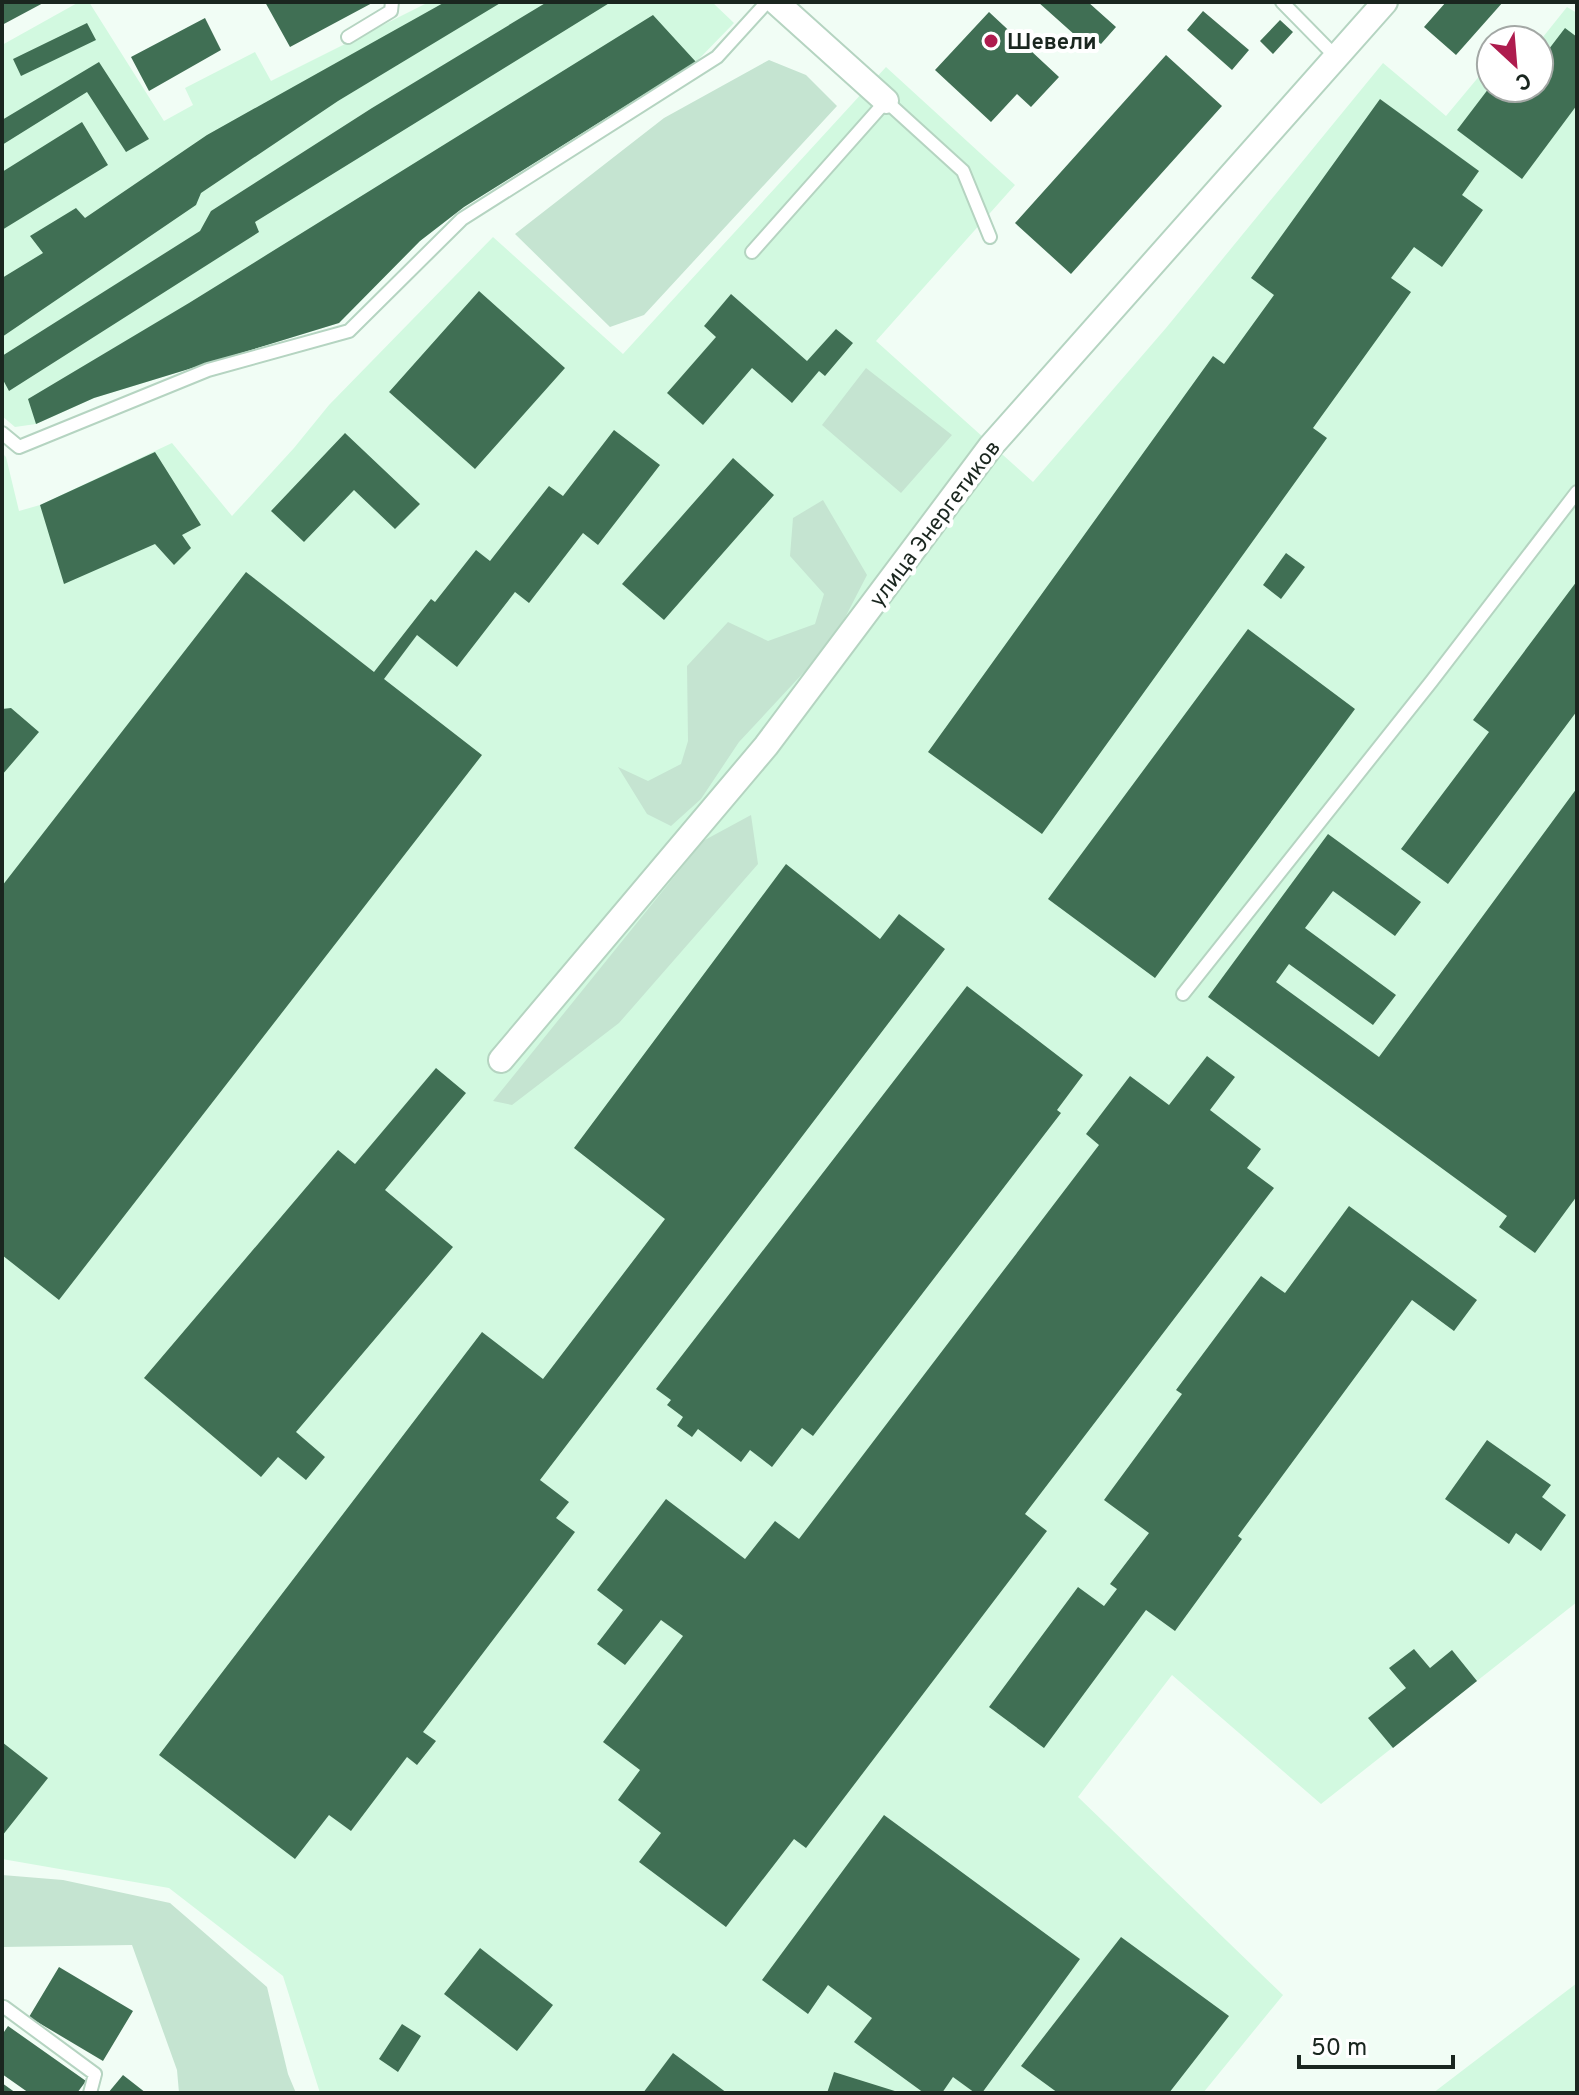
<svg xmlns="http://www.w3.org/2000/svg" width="1579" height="2095" viewBox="0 0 1579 2095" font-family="Overpass,sans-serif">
  <rect width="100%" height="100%" fill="#f1fdf5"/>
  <path fill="#d2f9e0" d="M79 2H89L164 121 193 105 185 88 255 52 271 81 429 2H712L734 23 696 62 464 207 420 241 339 323 94 398 36 424 15 427 2 416V45Z
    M1567 7 1577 13V1602L1321 1804 1172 1675 1078 1797 1283 1995 1203 2093H320L283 1976 169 1888 2 1859V453L6 457 19 511 40 505 172 443 232 516 294 448 329 405 493 237 623 354 886 67 1015 185 876 341 1033 482 1166 328 1383 63 1446 116 1491 62V88H1539V42Z
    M1577 1983V2093H1433Z"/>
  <path fill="#c5e4d1" d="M769 60 806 75 837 106 644 315 610 327 515 234 664 118Z
    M866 368 952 435 901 493 822 425Z
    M823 500 867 575 833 641 739 742 701 799 671 826 647 814 618 767 648 781 681 764 688 741 687 666 728 622 768 641 815 624 824 594 790 556 793 518Z
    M751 815 758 864 619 1023 512 1105 493 1101 703 841Z
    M2 1875 63 1880 170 1903 267 1987 288 2074 296 2093H179L177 2070 132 1945 2 1947Z"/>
  <path fill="#406f54" d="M2 2H45L2 25Z
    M265 2H374L290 47Z
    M445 2H502L338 101 201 193 196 205 2 337V278L43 253 30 236 76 208 85 218 207 135Z
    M547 2H611L255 222 259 232 9 391 2 378V356L200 231 211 211 372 108Z
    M1038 2H1088L1116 27 1101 44 1092 37 1085 44Z
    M1446 2H1503L1456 55 1424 27Z
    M1203 11 1249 50 1232 70 1187 30Z
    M989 12 1059 77 1031 107 1017 94 991 122 935 70Z
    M653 15 696 62 464 207 420 241 339 323 94 398 36 424 28 399 189 303Z
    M205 18 221 50 149 91 131 57Z
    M1280 20 1293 32 1273 54 1260 41Z
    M87 23 96 40 21 76 13 59Z
    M1565 28 1577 37V105L1522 179 1457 130 1489 88H1539V62Z
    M1166 55 1222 106 1071 274 1015 223Z
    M99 62 149 139 126 152 87 92 2 145V120Z
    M1380 99 1479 171 1462 195 1483 210 1442 267 1414 247 1391 278 1411 292 1313 428 1327 438 1042 834 928 752 1213 356 1224 364 1274 295 1251 278Z
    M82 122 108 165 2 230V172Z
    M479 291 565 368 475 469 389 392Z
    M731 294 807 361 836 329 853 343 825 376 819 371 792 403 752 368 703 425 667 393 716 337 704 326Z
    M614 430 660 465 598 545 583 533 529 603 515 592 457 667 417 635 384 679 482 755 59 1300 2 1255V886L246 572 374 672 431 599 435 602 476 550 490 561 549 486 563 496Z
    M345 433 420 504 395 529 354 490 304 542 271 511Z
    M155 452 201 525 182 535 191 548 174 565 155 544 64 584 40 505Z
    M733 458 774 495 664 620 622 584Z
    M1286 553 1305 567 1281 599 1263 585Z
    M1577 581V711L1448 884 1401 849 1489 732 1473 720Z
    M1248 629 1355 709 1155 978 1048 899Z
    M11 708 39 732 2 775V709Z
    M1577 788V1196L1535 1253 1499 1227 1507 1216 1208 997 1328 834 1421 902 1395 936 1333 891 1305 928 1396 995 1373 1025 1289 964 1276 982 1379 1057Z
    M786 864 880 939 899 914 945 949 540 1480 569 1502 556 1518 575 1532 423 1732 436 1741 417 1765 407 1757 351 1831 329 1815 295 1859 159 1755 482 1332 543 1379 665 1219 574 1148Z
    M967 986 1083 1075 1057 1110 1061 1113 813 1436 802 1428 772 1467 750 1450 741 1462 698 1429 692 1437 677 1426 683 1417 667 1405 671 1400 656 1389Z
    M1207 1056 1235 1077 1210 1110 1261 1149 1247 1168 1274 1188 1025 1514 1047 1531 806 1848 794 1839 726 1927 639 1862 661 1833 618 1800 640 1770 603 1742 683 1636 661 1620 625 1665 597 1644 623 1610 597 1590 666 1499 745 1559 775 1521 799 1539 1099 1145 1086 1134 1130 1076 1169 1105Z
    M436 1068 466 1093 385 1190 453 1247 296 1432 325 1457 306 1480 278 1457 261 1477 144 1378 338 1150 355 1164Z
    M1349 1206 1477 1300 1454 1331 1412 1300 1238 1536 1242 1539 1175 1631 1146 1610 1044 1748 989 1707 1078 1587 1104 1606 1117 1589 1110 1584 1149 1533 1104 1500 1182 1394 1176 1390 1261 1276 1285 1293Z
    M1487 1440 1551 1485 1542 1497 1566 1515 1541 1551 1516 1533 1509 1544 1445 1499Z
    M1414 1649 1430 1668 1452 1650 1477 1681 1393 1748 1368 1718 1406 1688 1389 1668Z
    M2 1742 48 1778 2 1836Z
    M884 1815 1080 1959 982 2093H975L953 2077 942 2093H924L854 2042 872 2018 828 1985 808 2014 762 1980Z
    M1121 1937 1229 2016 1169 2093H1058L1021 2066Z
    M480 1948 553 2005 517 2051 444 1994Z
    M59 1967 133 2011 103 2061 29 2017Z
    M402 2024 421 2036 398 2072 379 2059Z
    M8 2026 86 2081 77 2093H29L2 2074V2035Z
    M673 2053 727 2093H643Z
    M834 2072 898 2092V2093H827Z
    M123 2075 146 2093H108Z
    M2 2083 16 2093H2Z"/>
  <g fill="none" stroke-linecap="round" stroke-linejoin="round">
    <defs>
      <path id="service" d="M1282 2 1336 57
        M348 37 391 11 392 2
        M752 252 886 101 963 171 990 237
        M2 433 19 447 208 370 349 331 462 219 717 57 767 2
        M1183 994 1431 682 1577 492
        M2 2008 4 2007 95 2074 90 2093"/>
      <path id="minor" d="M776 2 886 101
        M501 1060 766 746 991 446 1385 2"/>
    </defs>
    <use href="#service" stroke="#b5d4c1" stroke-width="16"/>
    <use href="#minor" stroke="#b5d4c1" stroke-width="28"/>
    <use href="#service" stroke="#fff" stroke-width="12"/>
    <use href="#minor" stroke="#fff" stroke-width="24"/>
  </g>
  <circle fill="#ae1c4e" stroke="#fff" stroke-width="3" cx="991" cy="41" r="8"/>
  <g text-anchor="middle" stroke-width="8" stroke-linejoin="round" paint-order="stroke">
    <g font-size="22" font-weight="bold" fill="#1a261f" stroke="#fff" text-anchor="start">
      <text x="1007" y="49">Шевели</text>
    </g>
    <g font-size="22" fill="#1a261f" stroke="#fff">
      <text transform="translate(934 523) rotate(-53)" y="8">улица Энергетиков</text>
    </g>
  </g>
  <rect width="1579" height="2095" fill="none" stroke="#1a261f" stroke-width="8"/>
  <g transform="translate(1515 64) rotate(154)"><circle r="38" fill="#ffffff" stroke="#a3a8a5" stroke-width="2"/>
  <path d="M0-6L14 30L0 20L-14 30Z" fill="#ae1c4e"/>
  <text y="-12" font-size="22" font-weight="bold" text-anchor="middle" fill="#1a261f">С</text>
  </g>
  <path d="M1299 2055v12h154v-12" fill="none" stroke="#1a261f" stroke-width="4"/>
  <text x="1311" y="2055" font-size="24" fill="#1a261f" stroke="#ffffff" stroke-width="6" paint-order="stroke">50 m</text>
</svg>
